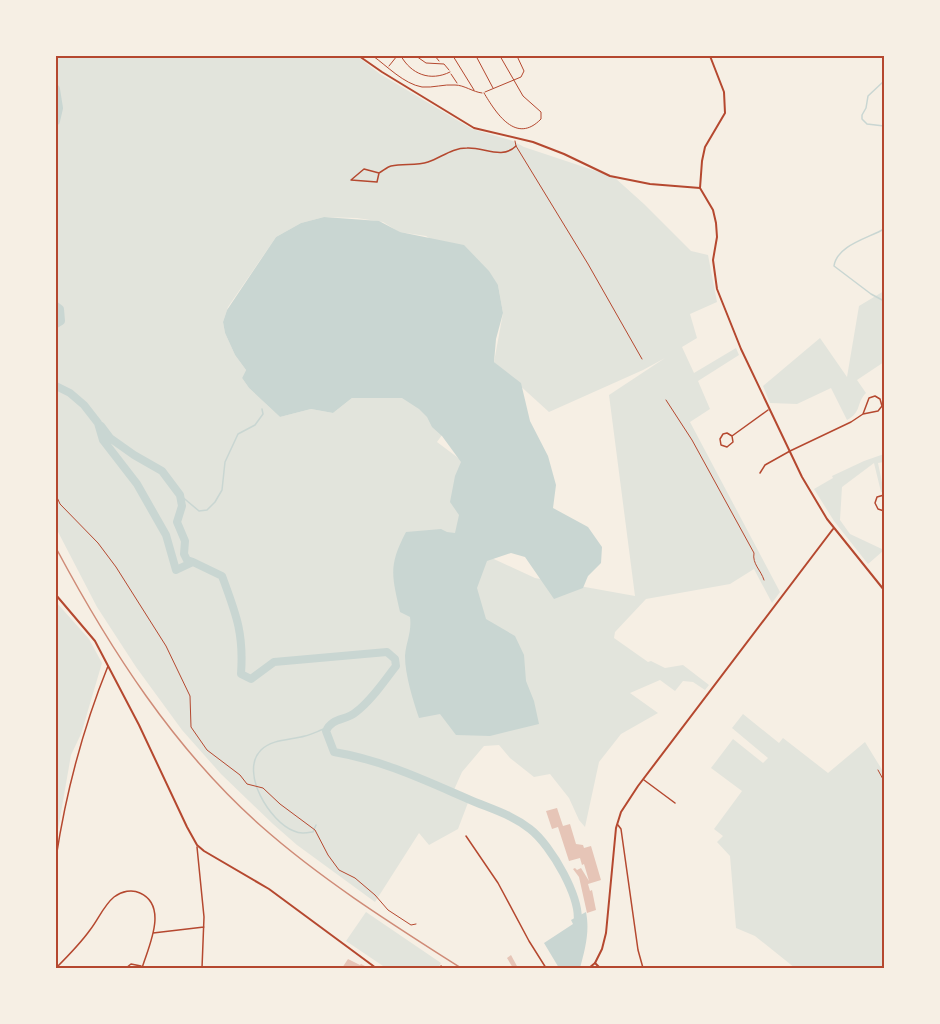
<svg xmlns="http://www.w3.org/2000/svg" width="940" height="1024" viewBox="0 0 940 1024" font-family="'Exo 2',sans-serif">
  <rect width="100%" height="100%" fill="#f6efe4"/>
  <path fill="#e2e4dc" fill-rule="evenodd" d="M56 56H357L380 74 472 129 513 141 524 147 614 177 644 204 691 251 708 255 717 302 690 314 697 338 682 347 694 373 736 348 739 355 698 381 710 409 690 422 780 592 772 603 754 569 730 584 646 599 615 632 614 638 648 662 651 661 665 668 683 665 709 685 705 690 693 682 683 681 675 691 660 680 630 693 658 713 621 734 599 762 585 827 579 820 569 798 550 774 534 777 510 758 499 745 484 746 462 772 453 792 469 800 458 829 429 845 419 833 375 902 297 845 273 824 221 774 182 730 136 667 97 607 56 528ZM324 217 357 218 383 222 399 232 426 236 498 285 503 313 494 362 549 412 643 370 665 358 609 395 635 596 535 578 470 548 477 472 437 442 479 384 402 398H352L333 413 311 409 280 417 249 388 242 378 246 370 235 355 225 333 223 322 228 307 276 237 301 223Z
    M884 291V362L857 380 866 393C856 403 862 412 847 420L831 388 797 404 770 403 763 386 820 338 847 377 859 306Z
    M884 454V462L878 463 884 492H881L874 463 842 487 840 520 850 534 884 550V552L883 551 868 564 834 521 814 489 833 478 832 476 864 461Z
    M56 602 89 639 102 663 81 734 71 755 56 841Z
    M743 714 779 743 783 738 828 773 865 742 884 773V968H795L755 936 736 928 730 856 717 842 723 836 714 829 742 791 711 768 733 739 763 763 768 758 732 728Z
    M366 912 441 963 438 968H386L346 941Z"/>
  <path fill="#c9d6d2" d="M324 217 379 221 400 232 464 245 489 271 498 285 503 313 496 339 494 362 521 383 530 421 548 456 556 485 553 508 588 527 602 547 601 563 588 576 583 588 554 599 525 557 511 553 487 561 477 588 486 619 515 636 524 655 526 681 534 701 539 724 490 736 456 735 440 714 419 718C413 700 405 675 405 656 406 642 412 632 410 617L400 612C392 576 388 566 406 532L441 529 447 532 455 533 459 515 450 502 455 476 461 462 442 436 432 427 427 417 419 409 402 398H352L333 413 311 409 280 417 249 388 242 378 246 370 235 355 225 333 223 322 227 310 276 237 301 223Z
    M586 912C590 931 585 950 580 968H559L544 943 573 924 571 920Z"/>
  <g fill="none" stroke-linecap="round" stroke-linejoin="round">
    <path stroke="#c9d6d2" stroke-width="1.5" d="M884 81 868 96 866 108 862 115V119L867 124 884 126
      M884 229C869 238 837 245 834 266L871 294 884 301
      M180 495 199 511 207 510 215 502 222 490 225 462 238 434 255 425 263 414 262 409
      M316 825 313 832C306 833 300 834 294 831 270 822 239 772 261 750 272 739 291 740 305 736 313 734 320 730 327 728"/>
    <path stroke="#c9d6d2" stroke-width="8" d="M56 89 59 108 56 121
      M56 306 60 309 61 321 56 324
      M56 386 70 393 84 405 98 423 103 440 137 484 166 535 176 570 193 562 222 576C236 614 244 633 241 674L251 679 274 662 387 652 395 659 396 666C384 681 372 700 356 712 346 721 332 717 326 731L334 752C382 760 424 780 468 799 491 809 511 814 530 829 551 845 583 900 577 925
      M101 426 110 438 134 455 162 471 180 495 182 506 177 522 185 541 184 554 187 560 193 562"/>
  </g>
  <path fill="#e6c5b7" d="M557 808 563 826 570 824 576 844 583 845 584 848 591 846 601 880 588 884 590 891 592 890 596 910 587 913 579 877 573 869 575 868 577 870 581 868 589 881 584 864 582 865 580 858 569 861 558 827 552 829 546 811Z
    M511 955 518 968H513L507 958Z
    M348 959 360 965 361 964 369 968H342Z"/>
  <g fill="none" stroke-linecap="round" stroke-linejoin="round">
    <path stroke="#b5482f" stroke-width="1" d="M666 400 692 440 754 553C752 564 761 570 764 580
      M56 495 60 504 98 543 116 567 166 646 190 696 191 727 207 750 240 775 247 784 263 788 280 804 315 830 328 855 339 870 355 878 375 895 388 910 411 925 416 924
      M878 770 884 781"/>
    <path stroke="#b5482f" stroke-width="1" d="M373 56C387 66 404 84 422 87 433 88 444 84 455 85 464 85 473 92 482 93
      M401 56C411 74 430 82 450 72
      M416 56 426 63 444 64 449 70
      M435 56 439 61
      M453 56 474 90
      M476 56 493 88
      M389 66 397 56
      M451 74 457 83
      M485 92 521 77 524 71 517 56
      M484 93C496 113 516 145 541 119V112L523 96 500 56
      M515 141 516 146 588 264 642 359"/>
    <path stroke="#b5482f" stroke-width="1.5" d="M379 173 377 182 351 180 364 169 379 173C383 171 387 167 391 166 403 163 416 166 428 162 442 157 452 148 467 148 484 147 502 160 516 146
      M732 436 733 442 727 447 721 445 720 439 723 434 727 433 732 436 768 410
      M760 473 765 465 790 451 851 422 863 414 878 411 882 406 880 399 875 396 869 398 863 414
      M884 495 877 497 875 503 878 509 884 511
      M644 780 675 803
      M618 825 621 829 638 950 643 968
      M466 836 498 883 529 941 546 968
      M197 847 204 917 202 968
      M56 858C66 792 83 728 108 666
      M153 933 204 927
      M56 968C68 956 80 944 90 930 98 920 104 905 114 897 122 891 132 889 140 893 169 906 148 948 142 968
      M126 968 131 964 141 966
      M440 968 441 966"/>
    <path stroke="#b5482f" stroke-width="2" d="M359 56 382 72 474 128 533 142 564 154 610 176 650 184 700 188
      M700 188 713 210 716 223 717 237 713 260 717 289 741 349 802 477 827 519 884 590
      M700 188 702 161 705 147 725 113 724 92 710 56
      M595 963 602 949 606 933 616 828 621 812 638 786 833 529"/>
    <path stroke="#b5482f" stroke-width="2" d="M56 595 95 641 139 725 187 827 197 845 204 851 269 889 376 968
      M589 968 595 963 600 968"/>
    <path stroke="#cf8b77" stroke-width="1.5" d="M56 548C110 649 174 749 261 826 322 880 392 924 461 968"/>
  </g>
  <rect width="940" height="1024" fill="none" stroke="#f6efe4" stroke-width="114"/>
  <rect x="57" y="57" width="826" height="910" fill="none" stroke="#b5482f" stroke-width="2"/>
</svg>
